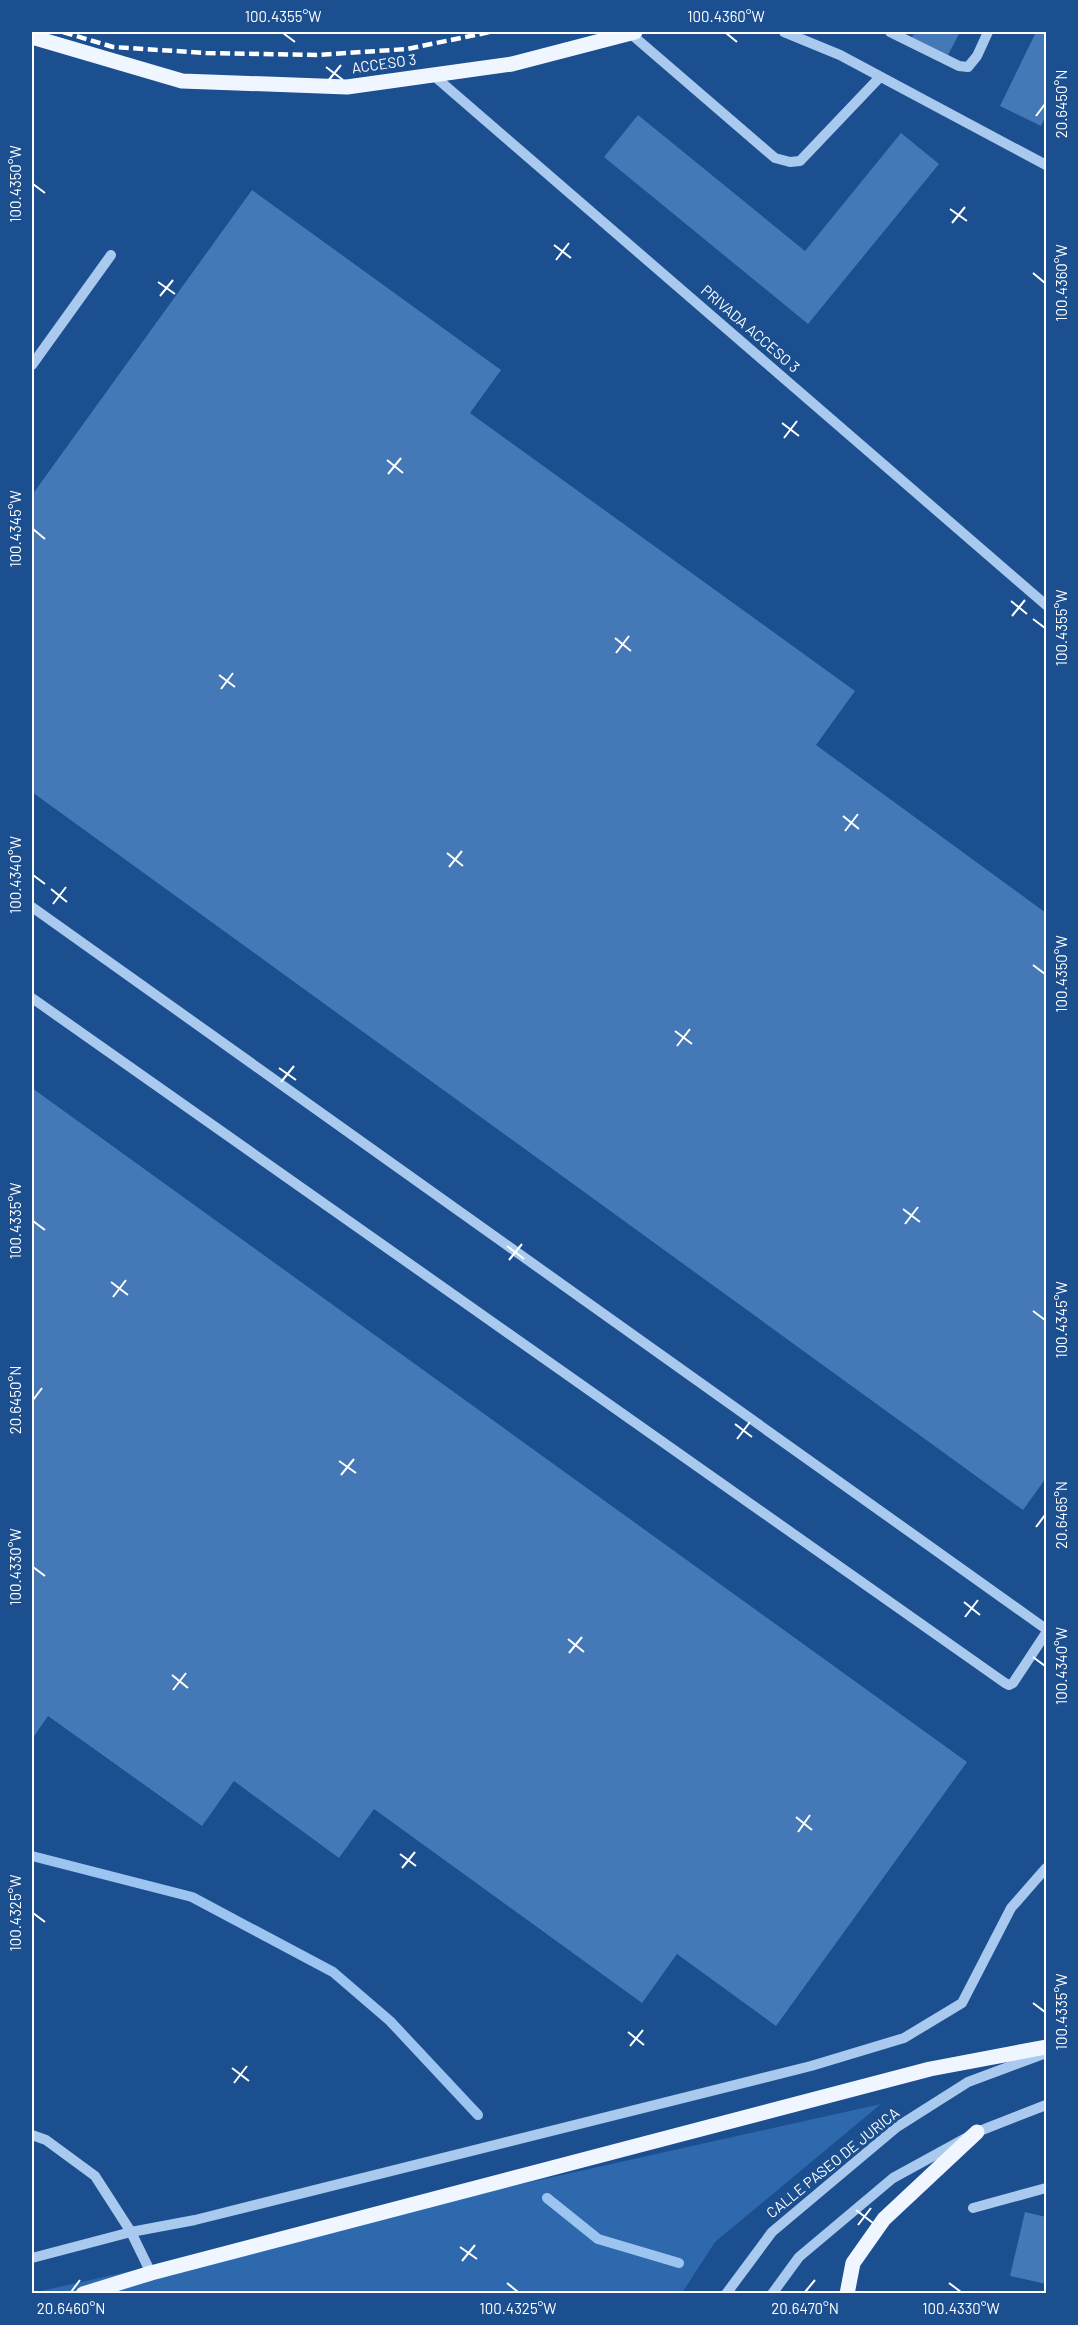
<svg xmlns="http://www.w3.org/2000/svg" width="1078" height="2325" viewBox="0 0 1078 2325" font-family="Barlow,sans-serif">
  <rect width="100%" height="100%" fill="#1b4f8f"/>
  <path fill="#2e69ad" d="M881 2104 715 2242 682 2293H32Z"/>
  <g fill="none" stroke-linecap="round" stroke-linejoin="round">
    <path stroke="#9cc4f0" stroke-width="10" d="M32 1856 192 1897 333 1972 390 2021 478 2115
      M547 2198 598 2239 679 2263"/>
  </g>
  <path fill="#4478b7" d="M915 32H960L947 57 911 39Z
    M1036 32H1046V115L1041 126 1000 106Z
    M638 115 805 251 901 133 939 164 808 324 604 157Z
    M252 190 501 370 470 413 855 691 816 745 1046 913V1478L1023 1510 32 792V495Z
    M32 1088 967 1762 776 2026 677 1954 642 2003 374 1809 339 1858 234 1781 202 1826 48 1716 32 1739Z
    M1025 2212 1046 2217V2284L1010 2276Z"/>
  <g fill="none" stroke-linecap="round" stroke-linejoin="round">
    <path stroke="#a9c9ee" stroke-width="10" d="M784 32 840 55 1046 165
      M890 32 959 66 968 67 977 56 988 32
      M631 34 775 158 790 162 800 161 880 77
      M433 75 1046 605
      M32 365 111 255
      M32 907 1046 1629
      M32 998 1005 1683 1009 1685 1013 1683 1046 1633
      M32 2135 46 2140 95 2176 131 2232 195 2220 811 2066 904 2038 962 2003 1011 1908 1046 1868
      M973 2208 1046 2188
      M32 2258 131 2232 151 2273
      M726 2294 772 2232 897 2127 968 2082 1046 2053
      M772 2294 799 2257 893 2178 977 2132 1046 2105"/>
    <path stroke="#f0f6ff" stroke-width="15" d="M32 37 182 81 347 87 512 64 635 32
      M83 2294 151 2273 930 2069 1046 2047
      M847 2294 853 2263 884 2219 977 2132"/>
    <path stroke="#fff" stroke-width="4.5" stroke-dasharray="10 4.5" stroke-linecap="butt" d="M63 32 113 47 206 53 317 55 407 49 490 32"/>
  </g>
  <path fill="none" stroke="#fff" stroke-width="2" d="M283 33 295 42M726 33 737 42M326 67 343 80M328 81 341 65M1036 116 1045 104M33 184 45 193M950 209 967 221M952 223 965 207M554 245 571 258M556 260 569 243M1033 273 1045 283M158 282 175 294M160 296 173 280M782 423 799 436M784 438 797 421M387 460 403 473M388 474 401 458M33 529 45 539M1011 601 1027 614M1012 616 1025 600M1033 619 1045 628M615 638 631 651M616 653 629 636M219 675 235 687M221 689 233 673M843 816 859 829M845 831 858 814M447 853 463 866M449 867 462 851M33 875 45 884M51 889 67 902M53 904 66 887M1033 965 1045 974M675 1031 692 1044M677 1046 690 1029M279 1068 296 1080M281 1082 294 1066M903 1209 920 1222M33 1221 45 1230M905 1224 918 1207M507 1246 524 1259M509 1260 522 1244M111 1282 128 1295M113 1297 126 1280M1033 1311 1045 1320M33 1400 42 1388M735 1424 752 1437M737 1439 750 1422M339 1461 356 1473M341 1475 354 1459M1036 1527 1045 1515M33 1567 45 1576M964 1602 980 1615M965 1617 978 1600M568 1639 584 1652M569 1653 582 1637M1033 1657 1045 1666M172 1675 188 1688M173 1690 186 1673M796 1817 812 1830M798 1832 810 1815M400 1854 416 1866M402 1868 415 1852M33 1913 45 1922M1033 2003 1045 2012M628 2032 644 2045M630 2046 643 2030M232 2068 249 2081M234 2083 247 2066M856 2210 873 2223M858 2225 871 2208M460 2247 477 2259M462 2261 475 2245M507 2283 518 2292M949 2283 961 2292M71 2292 80 2280M805 2292 815 2280"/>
  <g text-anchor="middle" stroke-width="6" stroke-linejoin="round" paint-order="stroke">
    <g font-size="15" fill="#fff" stroke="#1b4f8f">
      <text transform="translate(384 64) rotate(-8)" y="5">ACCESO 3</text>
      <text transform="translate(750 329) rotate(41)" y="5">PRIVADA ACCESO 3</text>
      <text transform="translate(833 2163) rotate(-39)" y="5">CALLE PASEO DE JURICA</text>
    </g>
  </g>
  <rect width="1078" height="2325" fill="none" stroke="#1b4f8f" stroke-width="66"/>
  <rect x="33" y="33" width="1012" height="2259" fill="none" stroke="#fff" stroke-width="2"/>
  <g font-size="15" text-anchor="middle" fill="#fff">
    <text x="283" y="22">100.4355°W</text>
    <text x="726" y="22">100.4360°W</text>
    <text transform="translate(1062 104) rotate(-90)" y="5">20.6450°N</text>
    <text transform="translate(16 184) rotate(-90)" y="5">100.4350°W</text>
    <text transform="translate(1062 283) rotate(-90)" y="5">100.4360°W</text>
    <text transform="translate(16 529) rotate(-90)" y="5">100.4345°W</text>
    <text transform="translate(1062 628) rotate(-90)" y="5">100.4355°W</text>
    <text transform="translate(16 875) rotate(-90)" y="5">100.4340°W</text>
    <text transform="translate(1062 974) rotate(-90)" y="5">100.4350°W</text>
    <text transform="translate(16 1221) rotate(-90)" y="5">100.4335°W</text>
    <text transform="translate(1062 1320) rotate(-90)" y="5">100.4345°W</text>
    <text transform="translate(16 1400) rotate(-90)" y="5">20.6450°N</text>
    <text transform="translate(1062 1515) rotate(-90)" y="5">20.6465°N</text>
    <text transform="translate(16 1567) rotate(-90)" y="5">100.4330°W</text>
    <text transform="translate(1062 1666) rotate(-90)" y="5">100.4340°W</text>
    <text transform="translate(16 1913) rotate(-90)" y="5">100.4325°W</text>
    <text transform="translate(1062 2012) rotate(-90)" y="5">100.4335°W</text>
    <text x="71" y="2314">20.6460°N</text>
    <text x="518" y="2314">100.4325°W</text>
    <text x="805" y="2314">20.6470°N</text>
    <text x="961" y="2314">100.4330°W</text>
  </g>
</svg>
